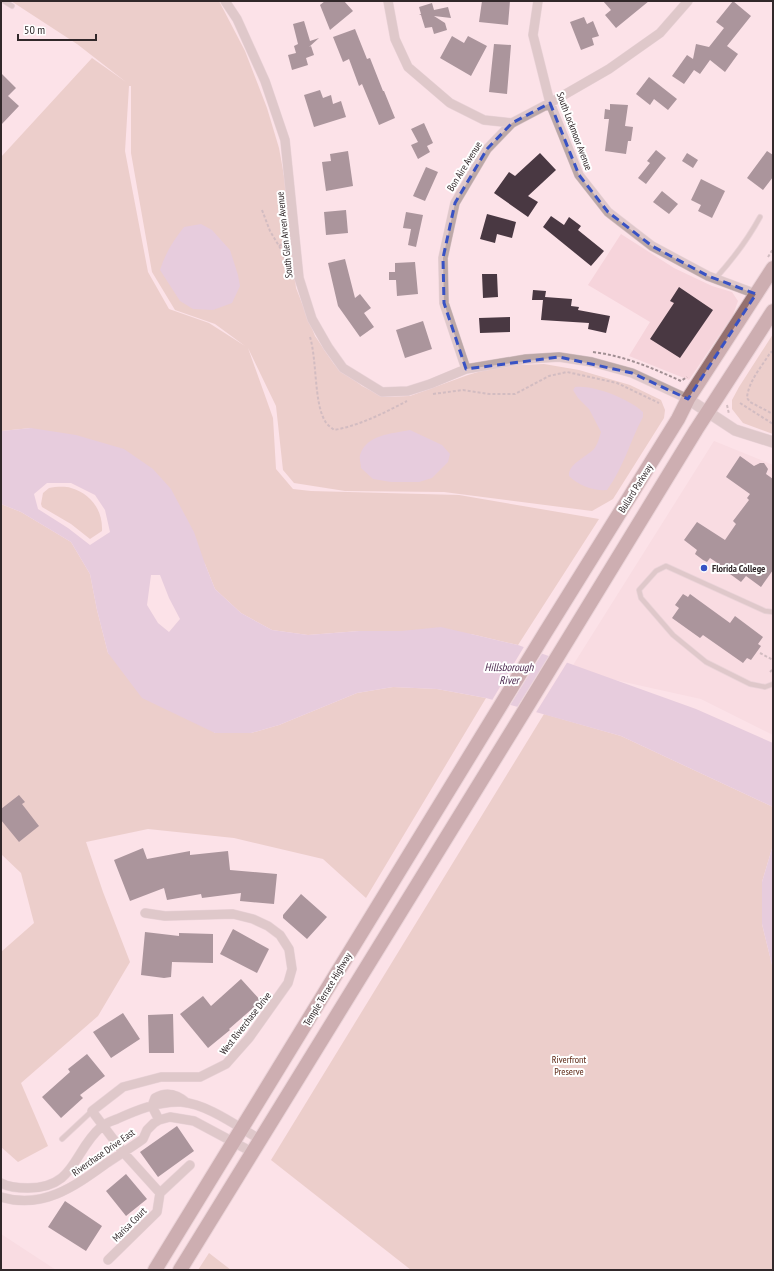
<svg xmlns="http://www.w3.org/2000/svg" width="774" height="1271" viewBox="0 0 774 1271" font-family="'PT Sans Narrow',sans-serif">
  <rect width="100%" height="100%" fill="#fce2e8"/>
  <path fill="#f6d4db" d="M621 234 674 268 712 286 732 292 738 301 733 315 689 380 629 356 650 322 588 285Z
    M714 441 773 465V735L701 699 570 670Z
    M1 1234 56 1270H1Z"/>
  <path fill="#dab5a9" fill-rule="evenodd" d="M11 1H219L245 51 267 108 279 148 286 187 296 288 315 336 334 364 362 386 384 397 410 396 468 375 498 366 544 364 579 370 630 385 661 400 665 410 664 418 613 499 592 511 444 492 345 491 294 483 283 470 276 406 248 348 273 418 276 469 293 489 311 491 459 495 599 519 518 645 471 634 359 631 308 635 272 630 241 613 215 589 205 564 31 428 1 431V157L92 58 126 82 77 44ZM129 86H131V153L152 272 175 310 215 324 245 346 209 323 169 309 148 272 125 151Z
    M773 334V434L743 423 732 409V400L739 387Z
    M49 488C55 487 65 486 71 488 91 494 103 510 102 531L90 539 71 524 42 507 41 504 43 493Z
    M1 504 21 512 71 542 90 574 97 610 108 653 215 733H251L279 725 357 693 393 687 437 689 486 698 366 898 323 859 234 838 148 829 86 842 103 892 130 962 98 1016 21 1083 48 1146 18 1162 1 1147V952L34 923 21 873 1 854Z
    M544 714 621 736 773 807V845L762 882V924L773 969V1270H411L271 1160Z
    M209 1253 231 1270H198Z"/>
  <path fill="#cfb1d0" fill-rule="evenodd" d="M201 224 212 230 230 250 238 275 240 286 232 303 213 310 193 309 180 301 160 270C165 254 173 241 184 227Z
    M575 387C595 385 629 399 643 412V417C630 441 624 467 607 490 594 491 579 486 569 476 568 464 586 457 594 449 598 444 599 438 601 432L589 409 578 398 573 390Z
    M31 428 76 435 124 449 153 469 171 489 194 532 205 564 215 589 241 613 272 630 308 635 359 631H401L441 627 471 634 518 645 696 709 773 743V807L621 736 486 698 437 689 393 687 357 693 279 725 251 733H215L142 698 108 653 97 610 90 574 71 542 21 512 1 504V431ZM47 483H71L95 495 105 510 110 532 90 545 68 528 38 509 34 494ZM151 575H160L169 598 180 619 169 632 158 623 147 605Z
    M410 430 442 445 450 454 448 462 432 478 419 482H391L373 479 361 468C361 464 359 459 360 455 367 434 391 434 410 430Z
    M773 845V969L762 924V882Z"/>
  <path fill="#fce2e8" d="M525 645 543 652 509 707 491 702Z
    M550 654 568 661 535 714 516 709Z"/>
  <path fill="#493842" d="M325 1H344L353 11 330 30 320 5Z
    M482 1H510L508 25 479 22Z
    M603 1H649L616 28 605 15 611 10Z
    M733 1 751 16 727 46 738 54 725 72 710 60 700 74 694 70 684 84 672 76 687 55 693 59 696 44 709 47 724 28 716 22Z
    M432 3 434 10 448 7 451 18 434 16 445 23 447 30 434 34 432 27 425 28 421 15H419L421 14 419 7Z
    M584 17 587 24 593 21 599 36 592 38 594 45 581 50 570 22Z
    M304 21 310 41 319 38 309 47 311 46 314 55 306 58 308 65 292 70 288 55 296 53 294 46 298 44 293 24Z
    M355 29 367 59 370 58 383 91H384L395 118 379 125 362 84 359 86 349 59 343 62 333 37Z
    M452 36 464 43 468 36 487 46 471 76 440 58Z
    M494 44 511 45 507 94 489 92Z
    M1 73 16 88 8 96 19 106 1 125Z
    M649 77 677 99 668 110 654 99 650 105 636 94Z
    M320 90 323 98 331 95 333 104 341 101 346 117 314 127 304 95Z
    M610 104 628 105 625 126 633 127 631 141H628L626 154 605 151 609 119H604L605 109 610 110Z
    M424 123 433 143 427 146 430 152 418 159 411 145 418 142 411 129Z
    M656 150 666 158 646 184 638 178 650 163 647 161Z
    M348 151 353 186 326 191 322 162 331 161 330 154Z
    M767 151 773 155V177L763 190 747 178Z
    M540 153 556 170 528 196 538 202 528 217 494 193 509 172 515 176Z
    M687 153 698 160 693 168 682 161Z
    M426 167 438 172 425 201 413 196Z
    M701 179 725 191 712 218 698 211 701 205 691 200Z
    M662 191 678 204 669 214 653 202Z
    M346 210 348 233 326 235 324 212Z
    M406 212 423 215 416 247 408 245 411 229 403 228Z
    M487 214 516 222 512 238 497 234 495 243 480 239Z
    M551 216 564 225 569 217 581 226 578 230 604 251 591 266 543 227Z
    M345 259 355 298 360 294 371 308 364 313 374 327 360 337 338 306 328 263Z
    M415 262 418 294 397 296 396 280H389V272H395V263Z
    M482 274H497L498 297 483 298Z
    M679 287 713 310 680 358 650 339 674 303 670 301Z
    M533 290 546 291 545 297 572 299 571 306 579 307 578 310 610 316 606 333 588 329 589 323 541 320 543 300H532Z
    M510 317V332L480 333 479 318Z
    M423 321 432 349 405 358 396 330Z
    M740 456 754 466 760 463H764L768 469 766 474 773 479V570L761 587 746 576 741 582 730 574 731 572 710 558 707 562 703 560 695 554 697 550 684 540 697 522 725 540 736 524 733 521 749 500 747 498 750 494 726 477Z
    M683 594 688 597 690 594 730 623 735 616 763 637 758 644 761 646 751 660 747 658 743 663 703 635 700 638 672 618 679 608 675 605Z
    M19 795 25 802 22 804 39 826 19 842 1 820V809Z
    M143 848 147 859 190 851V855L228 851 230 870 277 874 274 904 240 901 241 893 202 898 201 894 167 900 164 888 130 901 114 860Z
    M301 894 327 917 307 939 283 918V915Z
    M233 929 269 949 257 973 220 954Z
    M145 932 179 936V933L213 934V963L172 962 171 977 164 978 141 975Z
    M241 979 261 1001 229 1029 230 1030 208 1048 180 1014 203 996 211 1006Z
    M123 1013 140 1039 111 1058 93 1032Z
    M173 1014 174 1053H149L148 1015Z
    M87 1054 105 1076 80 1095 83 1098 61 1118 42 1097 70 1072 68 1069Z
    M177 1126 194 1151 158 1177 140 1152Z
    M126 1174 147 1199 126 1216 106 1191Z
    M65 1201 102 1226 86 1251 48 1227Z"/>
  <g fill="none" stroke-linecap="round" stroke-linejoin="round">
    <defs>
      <path id="service" d="M4 1 12 6
        M715 279C733 259 747 241 760 217
        M773 612 765 611 666 566 656 571 639 590 641 598 673 635 706 662 750 684 765 687 773 684
        M62 1139 92 1111"/>
      <path id="minor" d="M225 1 237 19 265 81 285 140 299 278 312 319 328 347 343 368 382 392 408 391 430 384 466 369 526 359 559 357 592 362 632 373 688 399
        M388 1 395 39 408 67 450 103 484 120 512 123
        M538 1 533 35 550 103 579 175 608 212 652 246 708 276 756 294
        M466 369 444 303 443 258 455 203 487 149 512 123 550 103 609 69 660 33 688 1
        M145 913 165 916 233 914 253 919 268 926 280 935 289 949 292 969 288 983 249 1038 226 1064 200 1077H161L123 1087 92 1111 123 1152 160 1193
        M159 1120 152 1106 155 1098C167 1091 177 1094 187 1103
        M1 1183C8 1187 19 1188 28 1188 76 1188 73 1151 101 1127 105 1123 112 1121 117 1119 137 1110 159 1101 181 1102 208 1104 238 1127 261 1140
        M1 1197C43 1210 75 1186 107 1163 119 1155 132 1147 143 1139L147 1130 154 1123 159 1120 170 1117 194 1121 252 1152
        M108 1260 157 1212 160 1193 190 1165"/>
      <path id="tertiary" d="M688 399 735 430 773 442"/>
      <path id="primary" d="M155 1270 545 633 678 419 688 399 773 268
        M180 1270 523 713 696 430 773 311"/>
    </defs>
    <use href="#service" stroke="#d7c1c6" stroke-width="6"/>
    <use href="#minor" stroke="#d7c1c6" stroke-width="10"/>
    <use href="#tertiary" stroke="#d7c1c6" stroke-width="12"/>
    <use href="#primary" stroke="#d7c1c6" stroke-width="16"/>
    <path stroke="#a18f93" stroke-width="2" stroke-dasharray="3 2" stroke-linecap="butt" d="M262 210 270 231 282 251 287 267
      M279 246 287 241
      M768 257 773 249
      M310 337C317 360 314 403 325 421 327 425 331 427 334 430 361 425 384 413 407 401
      M773 351 770 353C762 366 748 382 747 398L750 402 773 414
      M593 352C625 356 652 368 681 381L687 377
      M433 394 463 390 489 394H515L549 376 567 372 617 383 659 403
      M740 403 773 424
      M727 405 729 414
      M760 653 773 660
      M770 672 773 669"/>
    <use href="#service" stroke="#bca8a7" stroke-width="4.5"/>
    <use href="#minor" stroke="#bca8a7" stroke-width="9"/>
    <use href="#tertiary" stroke="#bca8a7" stroke-width="11"/>
    <use href="#primary" stroke="#94706f" stroke-width="14"/>
  </g>
  <path d="M0 0H774V1271H0ZM550 103 579 175 608 212 652 246 708 276 756 294 688 399 632 373 559 357 466 369 444 303 443 258 455 203 487 149 512 123Z" fill="#fce2e8" fill-opacity=".55" fill-rule="evenodd"/>
  <path fill="none" stroke="#3852c4" stroke-width="3" stroke-dasharray="8 5" stroke-linejoin="round" d="M550 103 579 175 608 212 652 246 708 276 756 294 688 399 632 373 559 357 466 369 444 303 443 258 455 203 487 149 512 123Z"/>
  <circle fill="#3852c4" stroke="#fff" stroke-width="1.5" cx="704" cy="568" r="4"/>
  <g text-anchor="middle" stroke-width="4" stroke-linejoin="round" paint-order="stroke">
    <g font-size="10" fill="#31282a" stroke="#fff">
      <text transform="translate(575 131) rotate(69)" y="4">South Lockmoor Avenue</text>
      <text transform="translate(464 166) rotate(-58)" y="4">Bon Aire Avenue</text>
      <text transform="translate(284 235) rotate(-96)" y="4">South Glen Arven Avenue</text>
      <text transform="translate(635 488) rotate(-58)" y="4">Bullard Parkway</text>
      <text transform="translate(327 989) rotate(-59)" y="4">Temple Terrace Highway</text>
      <text transform="translate(245 1023) rotate(-52)" y="4">West Riverchase Drive</text>
      <text transform="translate(103 1152) rotate(-35)" y="4">Riverchase Drive East</text>
      <text transform="translate(129 1224) rotate(-45)" y="4">Marisa Court</text>
    </g>
    <g font-size="10" font-weight="bold" fill="#31282a" stroke="#fff" text-anchor="start">
      <text x="712" y="572">Florida College</text>
    </g>
    <g font-size="10" fill="#5d2815" stroke="#fff">
      <text x="569" y="1063">Riverfront<tspan x="569" dy="12">Preserve</tspan></text>
    </g>
    <g font-size="11" font-style="italic" fill="#431e46" stroke="#fff">
      <text x="509" y="671">Hillsborough<tspan x="509" dy="13">River</tspan></text>
    </g>
  </g>
  <rect width="774" height="1271" fill="none" stroke="#31282a" stroke-width="4"/>
  <path d="M18 34v6h78v-6" fill="none" stroke="#31282a" stroke-width="2"/>
  <text x="24" y="34" font-size="12" fill="#31282a" stroke="#ffffff" stroke-width="3" paint-order="stroke">50 m</text>
</svg>
